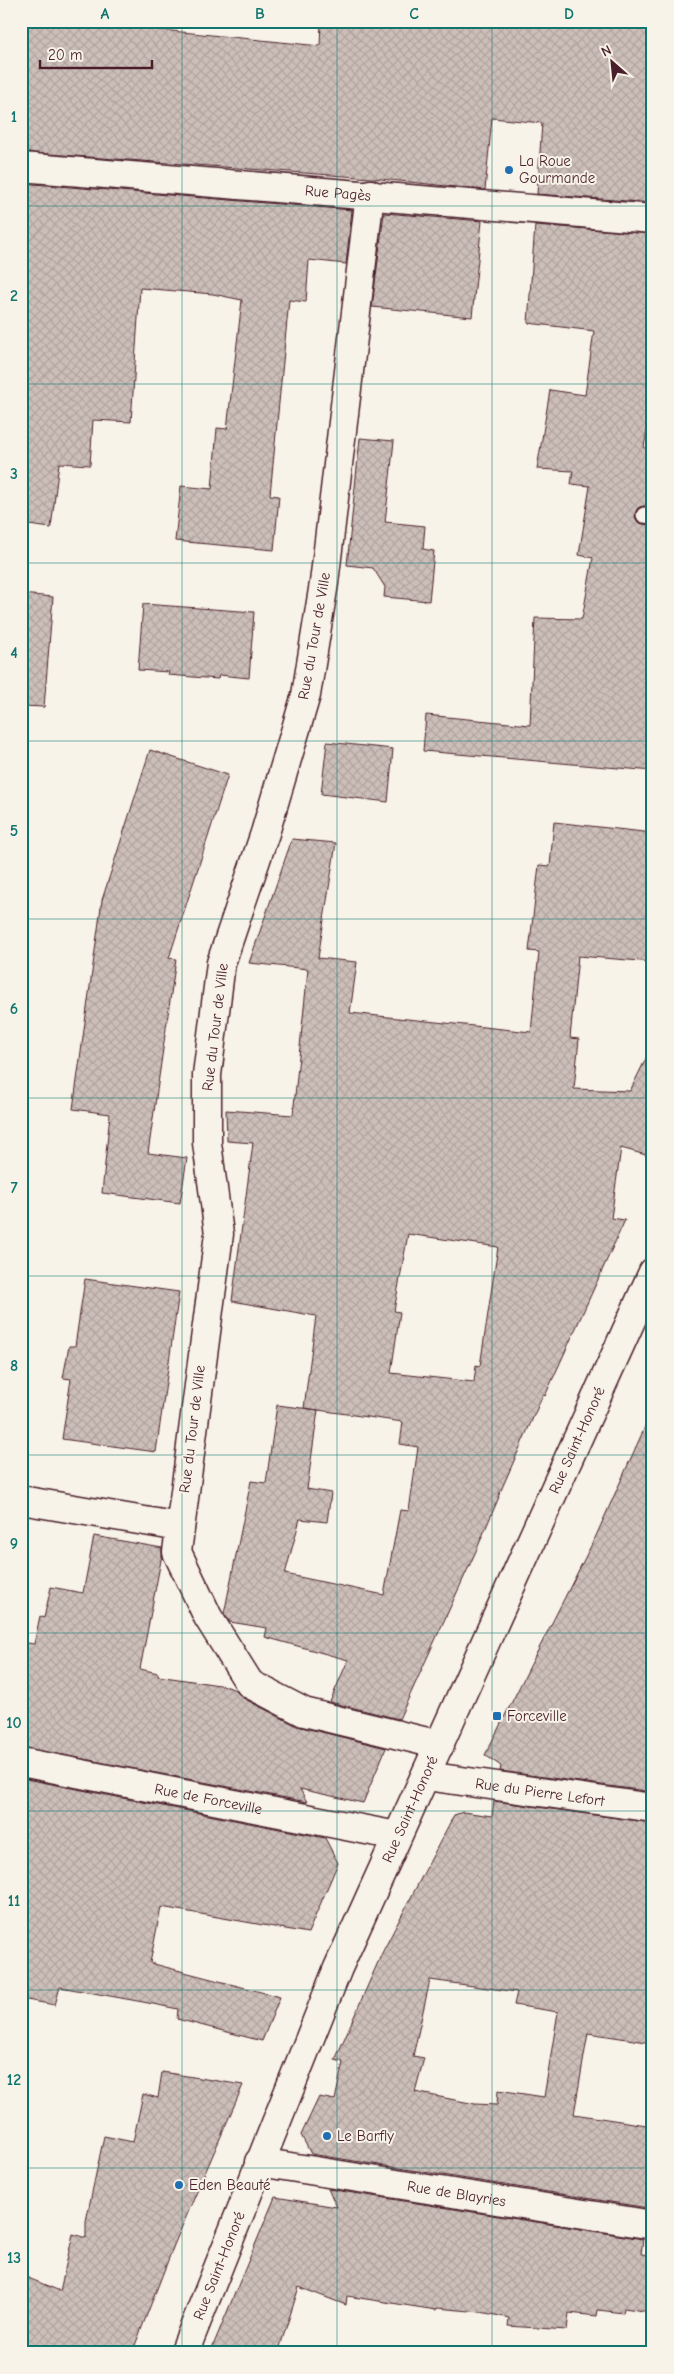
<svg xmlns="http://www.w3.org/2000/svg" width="674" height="2374" viewBox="0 0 674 2374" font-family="'Comic Neue',sans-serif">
  <defs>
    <pattern id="building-cross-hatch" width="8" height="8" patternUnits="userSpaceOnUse" patternTransform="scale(1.25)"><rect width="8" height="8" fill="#ccbfb9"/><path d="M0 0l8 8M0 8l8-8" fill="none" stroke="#b1a49f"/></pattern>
  </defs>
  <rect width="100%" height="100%" fill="#f7f3e8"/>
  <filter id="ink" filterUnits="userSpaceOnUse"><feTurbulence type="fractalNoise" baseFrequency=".02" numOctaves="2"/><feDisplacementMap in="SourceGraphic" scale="10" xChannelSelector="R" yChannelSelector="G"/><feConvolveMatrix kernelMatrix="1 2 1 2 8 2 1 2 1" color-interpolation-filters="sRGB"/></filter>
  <g filter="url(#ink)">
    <path fill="url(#building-cross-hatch)" stroke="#4a1f2b" fill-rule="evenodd" d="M21 21H73L320 46 321 21H653V203L537 194 542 123 492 118 485 190 371 178 21 152Z
      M21 183 352 210 346 264 309 260 306 302 289 300 270 495 279 496 274 550 175 541 181 486 212 489 217 428 227 429 242 300 213 294 140 288 131 422 93 420 90 465 59 463 51 528 21 524Z
      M384 213 482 221 472 317 372 307Z
      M535 225 653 234V392L644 448 653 449V507H640L635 514 639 523 653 525V623L648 668 653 669V771L423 751 426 715 530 725 535 618 582 619 593 558 579 555 590 486 571 484 573 471 537 469 550 390 585 395 594 331 528 323Z
      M360 438 394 441 385 522 425 526 423 549 434 551 429 601 384 597 385 587 373 568 347 565Z
      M21 594 53 597 44 707 21 706Z
      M143 604 254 612 249 678 219 675 218 679 168 675 169 672 138 670Z
      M327 742 393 749 388 802 321 794Z
      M150 750 228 775 169 958 176 959 148 1153 187 1158 180 1203 102 1193 110 1114 73 1109 102 900Z
      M554 822 653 833V962L578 956 570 1038 579 1039 574 1089 630 1091 653 1044V1157L621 1148 611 1218 625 1220 545 1396 543 1395 498 1497H499L476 1551 399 1719 330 1702 348 1660 265 1637 267 1628 230 1622 224 1614 251 1481 266 1483 277 1405 318 1410 307 1489 331 1493 327 1522 300 1519 285 1574 384 1595 400 1510 409 1511 418 1447 400 1444 403 1422 304 1408 316 1316 232 1301 253 1143 227 1141 226 1110 293 1115 308 969 249 963 292 839 336 843 318 958 357 962 350 1013 531 1032 539 952 529 951 537 882 539 865 550 866ZM408 1234 498 1247 480 1366 476 1365 474 1382 391 1373 400 1312 394 1311Z
      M85 1279 179 1292 156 1452 62 1439 71 1379 63 1378 69 1346H75Z
      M653 1409V1792L500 1771 501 1766 485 1755 596 1536Z
      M94 1536 162 1548V1555L140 1669 158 1673V1676L226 1686 235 1690 243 1698 297 1726 386 1748 363 1803 300 1789 307 1802 21 1747V1642L34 1644 40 1616 44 1618 51 1587 83 1593Z
      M21 1778 325 1838 338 1863 308 1933 161 1907 150 1963 280 1997 262 2041 177 2019 178 2009 143 2002 60 1987 55 2005 21 1999Z
      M494 1801 653 1823V2043L588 2033 574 2114 653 2126V2199L649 2198 648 2208 311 2154 301 2135 319 2097 335 2100 343 2062 335 2060 382 1953 454 1815 463 1812 492 1816ZM430 1980 517 1992 514 2005 558 2012 544 2097 498 2090 497 2105 475 2104 415 2092 424 2058 413 2056Z
      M162 2072 243 2085 174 2245 132 2353H21V2275L60 2291 73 2234 86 2238V2221L104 2136 133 2142 143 2094 158 2098Z
      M328 2189 643 2239 641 2254 653 2255V2297L650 2312 624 2308 623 2313 598 2310 597 2316 569 2313 567 2330 508 2326 509 2318 481 2312 437 2308 436 2310 347 2296 346 2305 299 2287 278 2353H210L275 2197 337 2207Z"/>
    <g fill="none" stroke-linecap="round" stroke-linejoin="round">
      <defs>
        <path id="service" d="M644 515 653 516"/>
        <g id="minor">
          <path id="s1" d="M21 167 653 219"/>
          <path d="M370 194 324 583 306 695 265 833 221 963 207 1075V1143L219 1234 177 1552 208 1617 250 1684 304 1712 440 1745"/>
          <path d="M21 1500 180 1527"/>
          <path id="s2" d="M21 1762 397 1836"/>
          <path id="s3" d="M426 1776 653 1808"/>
          <path id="s4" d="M259 2162 653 2225"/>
        </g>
        <g id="tertiary">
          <path id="s5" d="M184 2353 338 1968 653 1272"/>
        </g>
      </defs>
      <use href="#service" stroke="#4a1f2b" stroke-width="19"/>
      <use href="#minor" stroke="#4a1f2b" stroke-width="31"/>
      <use href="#tertiary" stroke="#4a1f2b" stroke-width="31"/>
      <use href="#service" stroke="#f7f3e8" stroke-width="15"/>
      <use href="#minor" stroke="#f7f3e8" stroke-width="28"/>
      <use href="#tertiary" stroke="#f7f3e8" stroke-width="28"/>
    </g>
  </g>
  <path fill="none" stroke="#0f766e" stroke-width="1" stroke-opacity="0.55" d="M182 21V2353M337 21V2353M492 21V2353M21 206H653M21 384H653M21 563H653M21 741H653M21 919H653M21 1098H653M21 1276H653M21 1455H653M21 1633H653M21 1811H653M21 1990H653M21 2168H653"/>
  <g fill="#1f6fb2" stroke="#f7f3e8" stroke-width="2">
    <circle cx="509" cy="170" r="5"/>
    <rect x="492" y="1711" width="10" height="10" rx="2.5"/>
    <circle cx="327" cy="2136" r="5"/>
    <circle cx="179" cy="2185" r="5"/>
  </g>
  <g text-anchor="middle" stroke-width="4" stroke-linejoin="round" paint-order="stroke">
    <g font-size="15" fill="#4a1f2b" stroke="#f7f3e8" text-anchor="start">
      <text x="519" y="166">La Roue<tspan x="519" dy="17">Gourmande</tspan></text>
      <text x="507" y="1721">Forceville</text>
      <text x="337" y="2141">Le Barfly</text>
      <text x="189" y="2190">Eden Beauté</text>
    </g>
    <g font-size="15" fill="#4a1f2b" stroke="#f7f3e8">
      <text dy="5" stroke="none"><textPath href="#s1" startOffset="318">Rue Pagès</textPath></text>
      <text transform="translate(314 636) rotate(-80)" y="5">Rue du Tour de Ville</text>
      <text transform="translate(215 1027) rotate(-83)" y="5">Rue du Tour de Ville</text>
      <text transform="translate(192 1429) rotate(-83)" y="5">Rue du Tour de Ville</text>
      <text dy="5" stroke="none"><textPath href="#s5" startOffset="994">Rue Saint-Honoré</textPath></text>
      <text dy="5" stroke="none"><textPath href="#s3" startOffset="115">Rue du Pierre Lefort</textPath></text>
      <text dy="5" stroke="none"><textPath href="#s2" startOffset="191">Rue de Forceville</textPath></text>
      <text dy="5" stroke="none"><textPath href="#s5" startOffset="589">Rue Saint-Honoré</textPath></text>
      <text dy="5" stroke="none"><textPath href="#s4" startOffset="200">Rue de Blayries</textPath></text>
      <text dy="5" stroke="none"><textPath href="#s5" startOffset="94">Rue Saint-Honoré</textPath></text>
    </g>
  </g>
  <rect width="674" height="2374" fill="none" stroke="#f7f3e8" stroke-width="55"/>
  <g transform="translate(612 62) rotate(333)" stroke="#f7f3e8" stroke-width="4" paint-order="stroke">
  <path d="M0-4L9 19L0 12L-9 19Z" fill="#4a1f2b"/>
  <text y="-8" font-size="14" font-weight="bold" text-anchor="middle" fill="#4a1f2b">N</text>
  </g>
  <path d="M40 60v8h112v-8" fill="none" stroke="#4a1f2b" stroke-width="2.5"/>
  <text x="48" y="60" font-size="15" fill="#4a1f2b" stroke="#f7f3e8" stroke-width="4" paint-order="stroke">20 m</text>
  <rect x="28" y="28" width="618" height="2318" fill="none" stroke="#0f766e" stroke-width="2"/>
  <g font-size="16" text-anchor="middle" font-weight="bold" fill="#0f766e">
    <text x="105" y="19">A</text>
    <text x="260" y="19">B</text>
    <text x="414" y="19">C</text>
    <text x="569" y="19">D</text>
    <text x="14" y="122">1</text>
    <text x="14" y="301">2</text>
    <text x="14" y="479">3</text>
    <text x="14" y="658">4</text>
    <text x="14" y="836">5</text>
    <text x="14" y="1014">6</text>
    <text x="14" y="1193">7</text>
    <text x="14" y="1371">8</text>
    <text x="14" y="1549">9</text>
    <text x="14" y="1728">10</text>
    <text x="14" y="1906">11</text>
    <text x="14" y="2085">12</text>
    <text x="14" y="2263">13</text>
  </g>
</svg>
